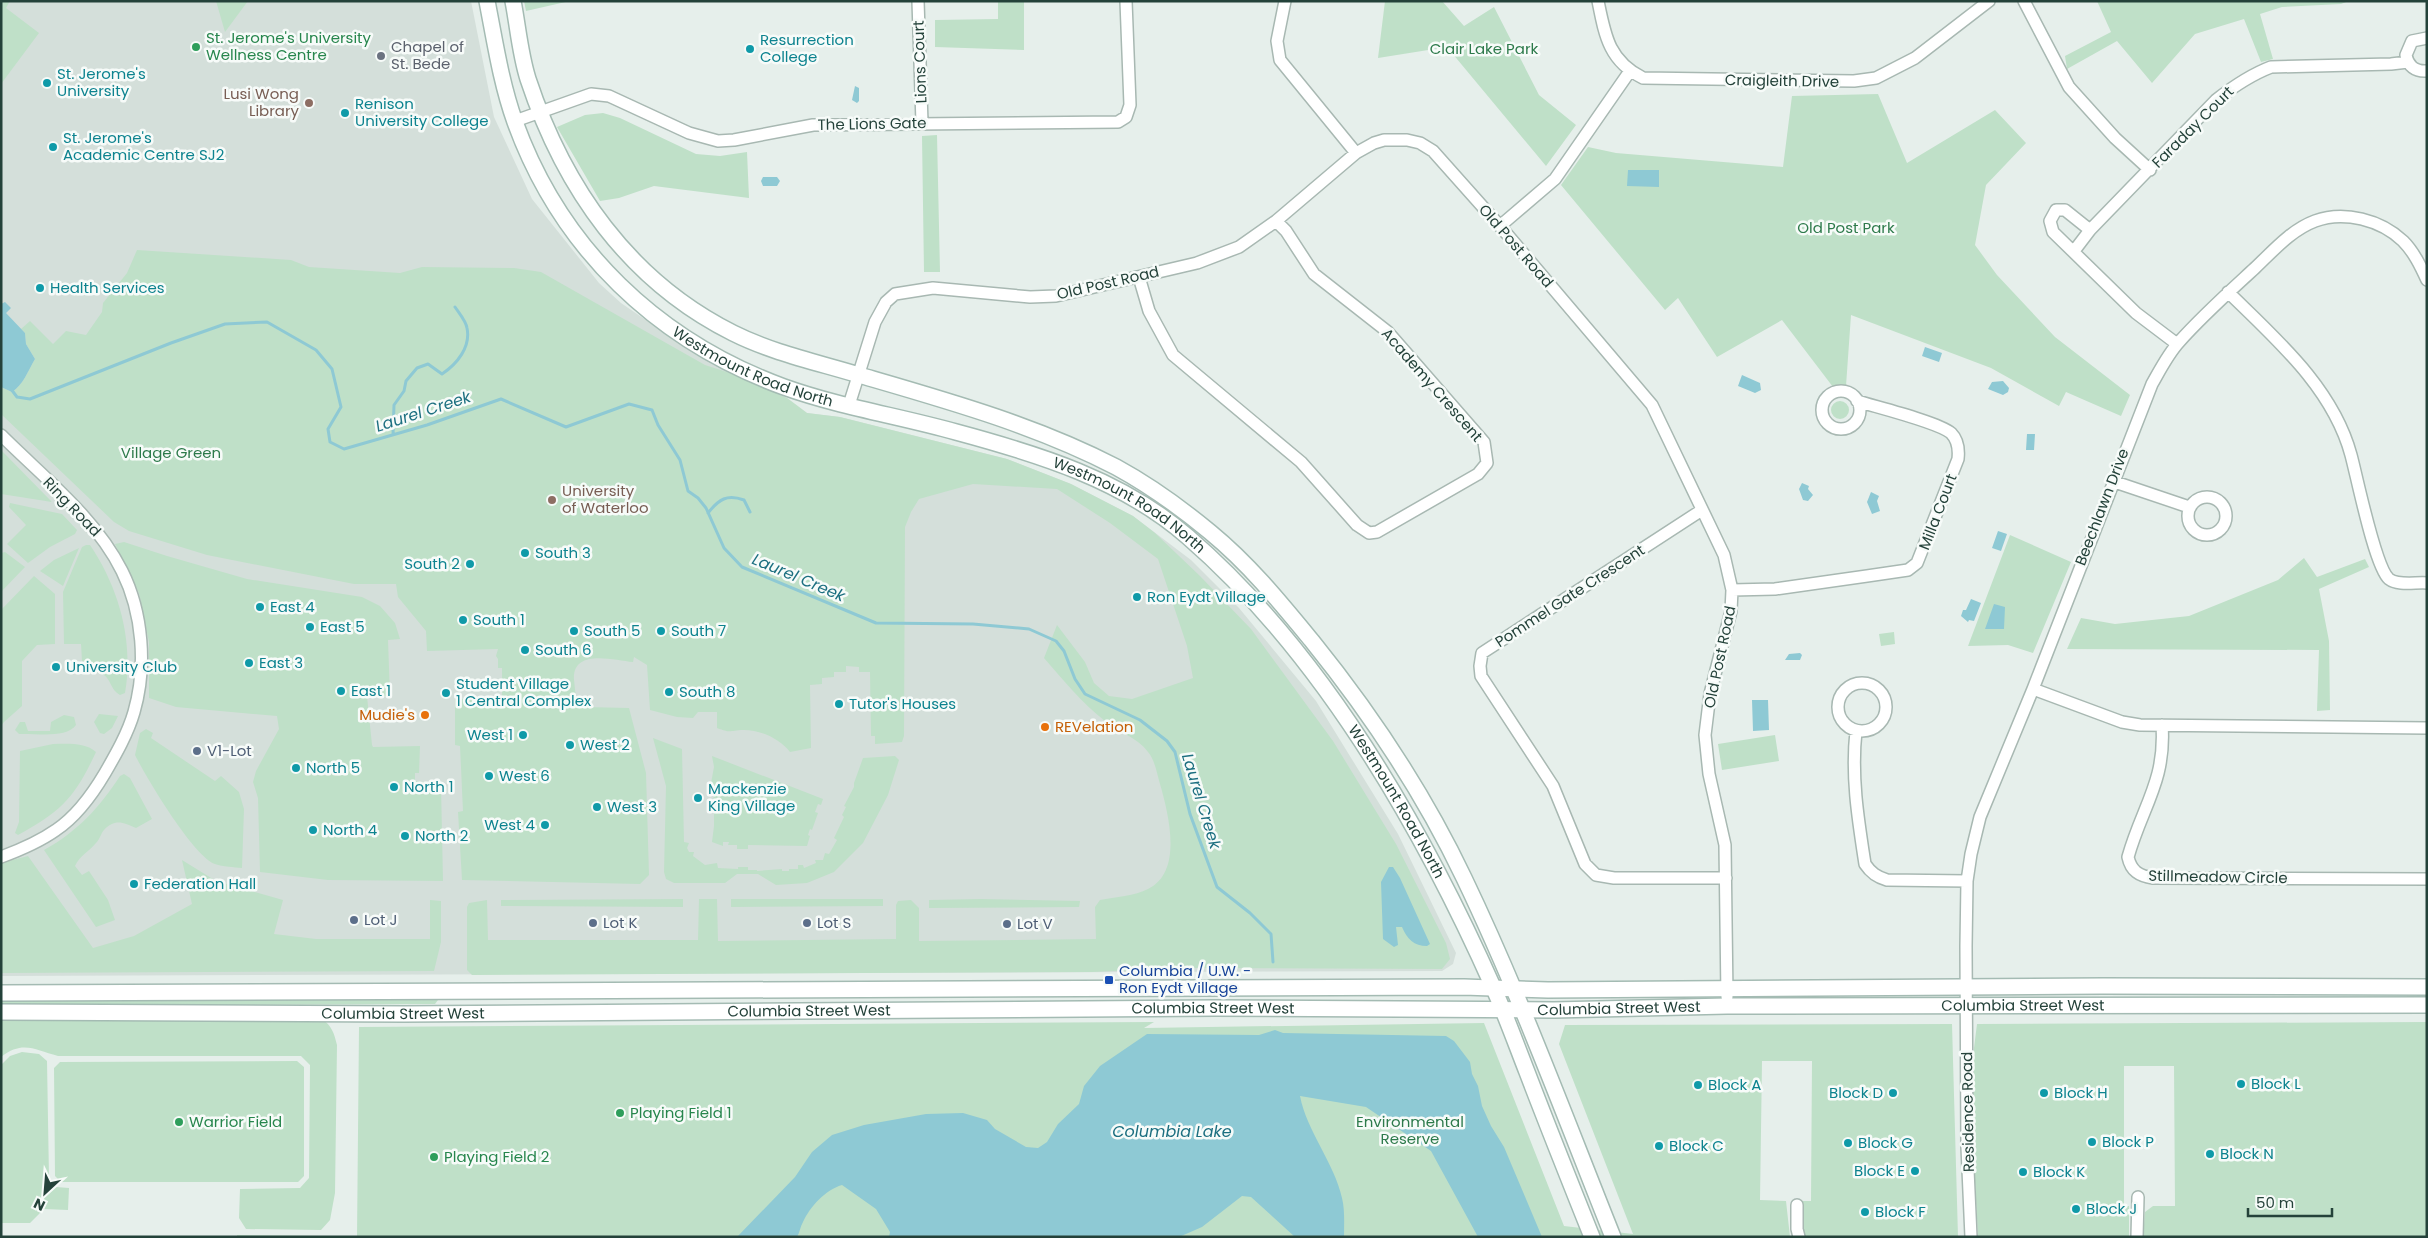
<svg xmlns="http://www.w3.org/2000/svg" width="2428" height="1238" viewBox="0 0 2428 1238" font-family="Poppins,sans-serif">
  <rect width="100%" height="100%" fill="#e6efeb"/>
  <path fill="#d4dfda" d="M1 1H471L494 117 532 199 599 283 621 303 691 351 718 366 787 398 807 413 840 417 1007 459 1071 484 1133 516 1191 560 1239 608 1316 701 1398 834 1456 953 1453 964 1442 971 1 976Z"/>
  <path fill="#bfe0c8" d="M1 1H10L6 8 39 33 1 84Z
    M216 1H248L225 32Z
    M524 1H570L526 11Z
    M998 1H1024V50L935 47V20L998 19Z
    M1385 1H1442L1464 26 1494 7 1539 95 1576 125 1546 166 1447 47 1378 58Z
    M2097 1H2349L2341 4 2282 7 2260 14 2273 59 2261 62 2244 19 2195 34 2152 83 2117 41 2067 69 2065 56 2111 32Z
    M1878 94 1907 163 1995 110 2026 143 1986 185 1975 245 1997 275 2055 337 2130 395 2121 416 2066 392 2059 406 1991 368 1851 315 1846 386 1833 387 1782 320 1717 357 1678 298 1665 310 1561 185 1588 147 1616 153 1783 167 1792 96Z
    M603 113 620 118 696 154 720 156 747 152 749 198 654 186 619 198 600 201 557 127 585 115Z
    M937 135 940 272H924L922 136Z
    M137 250 291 260 309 267 400 273 422 267 514 268 541 272 705 365 733 374 787 398 807 413 840 417 1007 459 1071 484 1133 516 1155 533 1200 576 1251 629 1333 741 1396 844 1446 943 1450 959 1442 969 1180 968 1092 972 472 975 467 970V907L469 903 487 900 488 940H698L699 899H717L718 941 896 939V905L898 901 911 900 919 908V941L1096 939 1095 907 1100 900C1115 897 1135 896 1148 889 1184 872 1168 812 1160 784 1157 774 1155 760 1148 752 1138 738 1119 732 1105 721 1082 703 1063 680 1044 658L1057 625 1085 662 1094 683 1109 696 1132 699 1193 678 1187 646 1158 559 1110 523 1057 489 973 484 919 499 911 512 905 527 904 736 902 742 875 744V736H871L870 672H859V667L846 666V672H834V677L822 678V684L810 685 811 748 790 752C780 739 761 730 744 730 729 730 733 734 717 728V712H698L693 718 677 717 650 710 647 665 634 657 633 662C613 660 572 648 574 680 575 687 575 695 578 703L585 707 629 708 646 773 649 875 640 884 462 880 458 812 463 811 460 746 455 745V699L502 700V668H498V659L496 656 498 649 427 651 426 631 398 597 396 584H354L207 555 129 531 114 522 1 414V387L12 392C23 385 28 371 35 359L26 344 25 333 21 329 30 321 53 344 66 331 86 335 102 312 103 303 127 273Z
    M1831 410a9 9 0 1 1 18 0a9 9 0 1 1-18 0Z
    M1 450 52 502 1 494Z
    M10 503 62 514 77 530 75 534 50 547 28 563 7 544 26 525 9 507Z
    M2010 535 2071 562 2033 653 2008 645 1968 646Z
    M124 542 167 556 247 579 362 597 380 606 395 623 400 639 388 640 390 696H367L372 745 373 747 420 746 419 773H415V781L441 786 443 881 328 880 260 872 258 798 253 782 256 771 279 729 277 716 176 707 149 698V642L139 593 115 544Z
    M86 545H90C119 588 134 641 125 693L120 695C107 688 113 671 91 673V661H82L81 644H64L63 592 82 547Z
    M79 548 63 586 40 571 54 560Z
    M5 552 25 567 1 592V553Z
    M2304 558 2317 577 2365 559 2369 567 2319 589 2329 641 2330 710 2317 711 2319 650 2067 649 2081 618 2115 624 2189 616 2278 580Z
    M34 576 55 594V644L37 645 22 661V706L4 722 1 726V610Z
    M1894 632 1895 644 1881 646 1879 634Z
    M99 714 118 716 112 728 104 734 100 733 94 722Z
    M64 715 74 717 76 725C66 739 35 733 19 734L15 730 20 722H25L28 731H50L51 722Z
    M146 729 153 733 151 738 215 781 221 776 239 792 244 809 242 868C234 867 223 867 215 864 193 856 146 777 135 755L140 733Z
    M1775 735 1779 761 1722 770 1718 744Z
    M653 738 682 749 684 842 689 843 687 848 689 852H694L693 856 705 865 717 863 718 868 738 869V867H748V870H757V871L782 869V871H789V869H798V865H803L804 868 816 863 815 860H823L825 853 829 854 837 840 834 838 844 817 842 815 846 807 844 806 854 787V783L863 758 895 756 899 760 888 795 863 843 834 872 807 883 776 885 758 874H737L725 883H674L666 879 664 872 666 786Z
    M53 744C68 744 84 742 96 752 75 797 62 811 18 835L15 833 19 822 20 751Z
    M712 756 823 799 821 805 818 804 815 812 818 813 812 830 810 829 808 835 810 836 807 846 748 845V849H737V845H728L729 842H723V846L712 842 714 826V800L711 783 714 767Z
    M124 774 130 778 152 819 136 828C124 823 115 818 104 830 101 833 100 839 96 843 89 852 80 855 75 866L82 875 89 871 108 900 115 920 96 927 44 850C77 832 100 807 120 776Z
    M28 856 93 948 134 936 192 904 182 860 216 881 283 900 274 934 316 939H430V900L441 901V942L434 971 1 973V863Z
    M683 899V907L501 906V900Z
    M731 899H883V906L731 907Z
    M981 899 1080 901 1079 907 929 908V900Z
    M436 997 438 1000 435 1004 1 1006V1000Z
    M322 1019C332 1026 334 1033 337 1045L335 1193 330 1220 321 1230 246 1229 239 1218 240 1189 300 1188 309 1178 310 1065 301 1056H58C35 1050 23 1040 1 1057V1020Z
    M1154 1022 1144 1028 1484 1023 1564 1226 1633 1234 1559 1044 1565 1025 1952 1024 1958 1237H1805L1802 1230 1801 1201H1811L1812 1061H1762L1760 1200 1786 1201 1790 1237H357L359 1027Z
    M2427 1022V1237H2143L2145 1212 2153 1206H2175L2174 1066H2124V1206H2129V1237L1978 1236 1973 1145 1974 1048 1977 1024Z
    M22 1052 39 1054 47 1061 49 1178 56 1187 69 1188 68 1210 44 1209 30 1223H1V1065L10 1056Z
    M297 1061 304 1067V1176L298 1182H61L55 1176 54 1068 60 1062Z
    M237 1235 320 1236 321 1237H237Z"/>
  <path fill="#8ec9d4" d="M855 86 859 88V101L857 103 852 100Z
    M1628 170H1659V187L1627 186Z
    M763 177H777L780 181 777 186H763L761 181Z
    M5 302 11 308 6 313 25 333 26 344 35 359C28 371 23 385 12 392L1 387V304Z
    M1925 347 1942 353 1939 362 1922 356Z
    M1742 375 1760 383 1761 390 1755 393 1738 386Z
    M2003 381 2009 388 2008 392 2003 395 1988 389 1992 382Z
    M2027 434H2035L2034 450H2026Z
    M1802 483 1809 486 1808 489 1813 495 1808 501 1803 500 1799 489Z
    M1871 492 1879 496 1877 501 1880 511 1872 514 1867 502Z
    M1998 531 2007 534 2001 551 1992 548Z
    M1971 599 1981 603 1974 621 1969 620 1968 622 1961 616 1963 610H1966Z
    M1994 604 2005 607 2004 629H1985Z
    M1800 653 1802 655 1800 660H1785L1789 654Z
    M1752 700H1768L1769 730 1753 731Z
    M1389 867H1393L1400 878 1430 944 1427 946C1414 946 1407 939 1402 927H1396L1398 945 1394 947 1383 939 1381 882Z
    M1275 1030 1283 1033 1446 1036 1454 1041 1470 1062 1472 1074 1478 1086 1482 1106 1491 1126 1504 1147 1542 1237H1478L1431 1151 1366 1107 1300 1096C1307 1132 1334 1162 1342 1198 1345 1210 1344 1225 1344 1237H1295L1251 1197 1242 1196 1202 1227 1179 1237H889L890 1232 876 1209 842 1185C825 1190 810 1207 803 1222 800 1227 800 1232 797 1237H737L795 1177 812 1152 832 1135 864 1125 926 1114 963 1113 987 1120 995 1129 1026 1147 1038 1148 1047 1142 1058 1124 1079 1104 1084 1086 1100 1066 1147 1034 1259 1035Z"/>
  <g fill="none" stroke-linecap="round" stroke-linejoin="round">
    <path stroke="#8ec9d4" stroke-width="3" d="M11 389 17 397 30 399 171 343 225 324 267 322 316 350 332 369 341 407 328 429 330 442 344 449 427 425 501 399 566 427 629 404 652 410 658 425 680 460 688 491 698 498 706 508 724 548 742 567 876 623 973 624 1029 629 1056 641 1064 651 1075 679 1085 694 1140 720 1167 741 1175 752 1190 814 1217 887 1250 913 1271 934 1273 962
      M393 435 394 405 404 391 406 381 417 368 428 364 442 374C457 364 471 347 467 328 466 321 459 313 455 307
      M708 513C719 499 727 494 744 500L750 512"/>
    <defs>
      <path id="street" d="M918 1 922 123
        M1285 1 1277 41 1280 60 1356 153
        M1598 1C1605 36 1609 61 1643 78L1854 81 1876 78 1915 58 1989 1
        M2024 1 2069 87 2115 138 2150 170
        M2427 38 2412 41 2406 55C2408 66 2415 72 2427 71
        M515 121 591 94 609 96 689 133 718 141 734 140 813 125 1118 122 1126 117 1130 105 1126 1
        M1500 226 1555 179 1630 71
        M2090 230 2065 210H2056L2050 221 2053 232 2136 313 2177 344
        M2074 251 2090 230 2216 100C2234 86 2250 75 2271 67L2391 64 2408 62
        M1139 277 1149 311 1173 355 1301 462 1357 525 1369 533 1377 532 1478 474 1487 463 1484 442 1388 332 1314 274 1286 231 1276 221
        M2228 292C2276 339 2333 388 2351 455 2357 477 2375 567 2389 579 2398 586 2416 582 2427 583
        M1822 410a19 19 0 1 1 38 0a19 19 0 1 1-38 0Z
        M849 405 875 322 886 302 895 294 933 288 1030 297 1056 296 1197 263 1239 247 1276 221 1356 153 1374 143 1384 140H1407L1420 143 1433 151 1506 233 1652 405 1724 555 1732 590 1731 611 1710 694 1705 735 1709 774 1725 845 1727 997
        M1 435C43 477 95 517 122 571 143 613 147 667 134 712 128 733 116 754 105 773 92 795 77 816 56 830 39 842 20 850 1 857
        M2112 481 2189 507
        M2188 516a19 19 0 1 1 38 0a19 19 0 1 1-38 0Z
        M1702 510 1482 653 1480 666 1481 676 1553 786 1585 864 1596 875 1614 878H1726
        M1732 590 1775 589 1867 576 1908 570 1917 563 1958 459C1959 450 1958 440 1951 433 1938 422 1876 407 1857 401
        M1838 707a24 24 0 1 1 48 0a24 24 0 1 1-48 0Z
        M2033 689 2122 722 2140 725 2427 728
        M2162 725C2166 781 2142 807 2128 857 2131 871 2139 876 2153 878L2427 879
        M1856 731C1851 776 1858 819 1865 864 1871 873 1877 877 1887 880L1967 881
        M1797 1205V1229L1799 1237
        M1971 1237 1967 1147 1966 946 1967 881 1971 854 1980 817 2033 689 2152 384C2160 370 2168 354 2179 342 2202 316 2229 292 2255 268 2273 251 2291 230 2315 221 2344 210 2381 220 2403 241 2414 252 2421 267 2427 280
        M2137 1237 2138 1197"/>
      <g id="secondary">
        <path id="s1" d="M487 1C495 42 501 83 515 122 561 249 658 341 784 387 840 407 899 416 956 432 1038 454 1123 480 1188 537 1324 655 1422 827 1494 989 1506 1016 1516 1044 1527 1072 1548 1127 1570 1182 1592 1237"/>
        <path d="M513 1C518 27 520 54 528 79 564 188 629 281 733 333 773 353 816 362 859 375 945 400 1035 425 1116 467 1149 485 1181 508 1210 532 1249 564 1280 602 1312 641 1371 714 1424 794 1464 878 1520 995 1565 1117 1613 1237"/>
        <path d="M1 993 1464 987 1548 990 2103 986 2427 987"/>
        <path id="s2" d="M1 1012 404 1014 1215 1008 1554 1010 1727 1006 2427 1005"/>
      </g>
    </defs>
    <use href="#street" stroke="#a8b8b2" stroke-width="14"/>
    <use href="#secondary" stroke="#a4bbb3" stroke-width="18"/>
    <use href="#street" stroke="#fff" stroke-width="11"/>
    <use href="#secondary" stroke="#fff" stroke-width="15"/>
  </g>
  <g fill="#2e9e5b" stroke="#f7fbf9" stroke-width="2">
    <circle cx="196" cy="47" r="5"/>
    <circle cx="620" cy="1113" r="5"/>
    <circle cx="179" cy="1122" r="5"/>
    <circle cx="434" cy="1157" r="5"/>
  </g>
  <g fill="#0f9aa8" stroke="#f7fbf9" stroke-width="2">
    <circle cx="750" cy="49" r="5"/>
    <circle cx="47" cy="83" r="5"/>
    <circle cx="345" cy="113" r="5"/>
    <circle cx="53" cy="147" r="5"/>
    <circle cx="40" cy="288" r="5"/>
    <circle cx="525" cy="553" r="5"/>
    <circle cx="470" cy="564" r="5"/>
    <circle cx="1137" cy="597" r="5"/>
    <circle cx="260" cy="607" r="5"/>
    <circle cx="463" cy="620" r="5"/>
    <circle cx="310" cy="627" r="5"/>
    <circle cx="574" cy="631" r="5"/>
    <circle cx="661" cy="631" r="5"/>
    <circle cx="525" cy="650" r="5"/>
    <circle cx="249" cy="663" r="5"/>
    <circle cx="56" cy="667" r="5"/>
    <circle cx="341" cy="691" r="5"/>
    <circle cx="669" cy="692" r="5"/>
    <circle cx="446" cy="693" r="5"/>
    <circle cx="839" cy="704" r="5"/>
    <circle cx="523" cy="735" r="5"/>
    <circle cx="570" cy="745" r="5"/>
    <circle cx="296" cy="768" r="5"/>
    <circle cx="489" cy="776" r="5"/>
    <circle cx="394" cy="787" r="5"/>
    <circle cx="698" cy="798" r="5"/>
    <circle cx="597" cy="807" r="5"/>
    <circle cx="545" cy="825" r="5"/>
    <circle cx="313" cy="830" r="5"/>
    <circle cx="405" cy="836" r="5"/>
    <circle cx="134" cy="884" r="5"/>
    <circle cx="2241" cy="1084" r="5"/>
    <circle cx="1698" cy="1085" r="5"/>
    <circle cx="1893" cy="1093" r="5"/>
    <circle cx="2044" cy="1093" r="5"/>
    <circle cx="2092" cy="1142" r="5"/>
    <circle cx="1848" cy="1143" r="5"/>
    <circle cx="1659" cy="1146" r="5"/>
    <circle cx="2210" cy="1154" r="5"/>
    <circle cx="1915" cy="1171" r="5"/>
    <circle cx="2023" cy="1172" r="5"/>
    <circle cx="2076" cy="1209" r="5"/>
    <circle cx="1865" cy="1212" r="5"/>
  </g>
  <circle fill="#6b7280" stroke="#f7fbf9" stroke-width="2" cx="381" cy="56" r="5"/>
  <g fill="#8d6e63" stroke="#f7fbf9" stroke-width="2">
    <circle cx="309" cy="103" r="5"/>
    <circle cx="552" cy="500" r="5"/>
  </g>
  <g fill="#e8710a" stroke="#f7fbf9" stroke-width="2">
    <circle cx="425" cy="715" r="5"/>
    <circle cx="1045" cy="727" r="5"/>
  </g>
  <g fill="#5c6f8a" stroke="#f7fbf9" stroke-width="2">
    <circle cx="197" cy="751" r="5"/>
    <circle cx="354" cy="920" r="5"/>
    <circle cx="593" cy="923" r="5"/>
    <circle cx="807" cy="923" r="5"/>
    <circle cx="1007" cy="924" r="5"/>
  </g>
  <rect fill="#1a4fb4" stroke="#f7fbf9" stroke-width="2" x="1104" y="975" width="10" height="10" rx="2.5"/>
  <g text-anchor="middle" stroke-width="5" stroke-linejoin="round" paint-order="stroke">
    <g font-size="15" fill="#27864d" stroke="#f7fbf9" text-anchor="start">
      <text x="206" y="43">St. Jerome's University<tspan x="206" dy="17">Wellness Centre</tspan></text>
      <text x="630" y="1118">Playing Field 1</text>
      <text x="189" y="1127">Warrior Field</text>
      <text x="444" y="1162">Playing Field 2</text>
    </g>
    <g font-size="15" fill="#0d838f" stroke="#f7fbf9" text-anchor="start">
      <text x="760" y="45">Resurrection<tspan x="760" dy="17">College</tspan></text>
      <text x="57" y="79">St. Jerome's<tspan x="57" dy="17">University</tspan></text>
      <text x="355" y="109">Renison<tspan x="355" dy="17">University College</tspan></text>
      <text x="63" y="143">St. Jerome's<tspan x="63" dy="17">Academic Centre SJ2</tspan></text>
      <text x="50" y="293">Health Services</text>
      <text x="535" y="558">South 3</text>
      <text x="460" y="569" text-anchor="end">South 2</text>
      <text x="1147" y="602">Ron Eydt Village</text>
      <text x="270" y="612">East 4</text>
      <text x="473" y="625">South 1</text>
      <text x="320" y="632">East 5</text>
      <text x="584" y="636">South 5</text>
      <text x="671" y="636">South 7</text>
      <text x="535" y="655">South 6</text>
      <text x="259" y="668">East 3</text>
      <text x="66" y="672">University Club</text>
      <text x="456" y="689">Student Village<tspan x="456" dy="17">1 Central Complex</tspan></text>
      <text x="351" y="696">East 1</text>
      <text x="679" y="697">South 8</text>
      <text x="849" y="709">Tutor's Houses</text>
      <text x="513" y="740" text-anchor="end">West 1</text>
      <text x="580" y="750">West 2</text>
      <text x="306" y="773">North 5</text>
      <text x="499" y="781">West 6</text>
      <text x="404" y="792">North 1</text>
      <text x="708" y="794">Mackenzie<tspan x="708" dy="17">King Village</tspan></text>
      <text x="607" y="812">West 3</text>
      <text x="535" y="830" text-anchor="end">West 4</text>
      <text x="323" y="835">North 4</text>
      <text x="415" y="841">North 2</text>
      <text x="144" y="889">Federation Hall</text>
      <text x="2251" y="1089">Block L</text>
      <text x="1708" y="1090">Block A</text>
      <text x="1883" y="1098" text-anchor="end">Block D</text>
      <text x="2054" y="1098">Block H</text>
      <text x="2102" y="1147">Block P</text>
      <text x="1858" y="1148">Block G</text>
      <text x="1669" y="1151">Block C</text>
      <text x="2220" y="1159">Block N</text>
      <text x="1905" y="1176" text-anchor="end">Block E</text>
      <text x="2033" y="1177">Block K</text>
      <text x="2086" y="1214">Block J</text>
      <text x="1875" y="1217">Block F</text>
    </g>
    <g font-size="15" fill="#5b616d" stroke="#f7fbf9" text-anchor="start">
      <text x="391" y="52">Chapel of<tspan x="391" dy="17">St. Bede</tspan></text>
    </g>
    <g font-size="15" fill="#2d7a4b" stroke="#f7fbf9">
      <text x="1484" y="54">Clair Lake Park</text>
      <text x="1846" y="233">Old Post Park</text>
      <text x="171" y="458">Village Green</text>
      <text x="1410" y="1127">Environmental<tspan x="1410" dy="17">Reserve</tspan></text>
    </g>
    <g font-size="15" fill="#24423a" stroke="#f7fbf9">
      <text transform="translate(920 62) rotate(-92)" y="5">Lions Court</text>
      <text transform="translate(1782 81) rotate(1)" y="5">Craigleith Drive</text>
      <text transform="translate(872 124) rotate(-1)" y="5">The Lions Gate</text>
      <text transform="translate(2193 127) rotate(-45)" y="5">Faraday Court</text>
      <text transform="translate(1516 246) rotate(49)" y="5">Old Post Road</text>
      <text transform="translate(1108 283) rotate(-13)" y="5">Old Post Road</text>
      <text dy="5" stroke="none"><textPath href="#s1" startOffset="478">Westmount Road North</textPath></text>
      <text transform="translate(1432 385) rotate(49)" y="5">Academy Crescent</text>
      <text transform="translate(72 507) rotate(46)" y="5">Ring Road</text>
      <text transform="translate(2102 507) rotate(-69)" y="5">Beechlawn Drive</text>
      <text dy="5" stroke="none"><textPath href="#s1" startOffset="882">Westmount Road North</textPath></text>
      <text transform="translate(1938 512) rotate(-69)" y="5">Milla Court</text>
      <text transform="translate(1570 596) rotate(-33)" y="5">Pommel Gate Crescent</text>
      <text transform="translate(1720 657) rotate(-78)" y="5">Old Post Road</text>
      <text dy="5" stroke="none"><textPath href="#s1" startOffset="1288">Westmount Road North</textPath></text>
      <text transform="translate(2218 877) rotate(1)" y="5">Stillmeadow Circle</text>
      <text dy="5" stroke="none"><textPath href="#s2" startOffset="2022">Columbia Street West</textPath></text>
      <text dy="5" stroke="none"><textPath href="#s2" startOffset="1618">Columbia Street West</textPath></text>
      <text dy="5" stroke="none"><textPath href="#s2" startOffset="1212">Columbia Street West</textPath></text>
      <text dy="5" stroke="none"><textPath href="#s2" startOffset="808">Columbia Street West</textPath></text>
      <text dy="5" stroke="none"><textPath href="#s2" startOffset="402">Columbia Street West</textPath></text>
      <text transform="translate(1968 1112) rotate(-91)" y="5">Residence Road</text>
    </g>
    <g font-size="15" fill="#785e54" stroke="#f7fbf9" text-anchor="end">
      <text x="299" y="99">Lusi Wong<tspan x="299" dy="17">Library</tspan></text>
      <text x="562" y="496" text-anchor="start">University<tspan x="562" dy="17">of Waterloo</tspan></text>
    </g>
    <g font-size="15" fill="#c56008" stroke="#f7fbf9" text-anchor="end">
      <text x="415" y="720">Mudie's</text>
      <text x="1055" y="732" text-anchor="start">REVelation</text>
    </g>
    <g font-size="15" fill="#4e5e75" stroke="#f7fbf9" text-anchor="start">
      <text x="207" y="756">V1-Lot</text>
      <text x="364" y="925">Lot J</text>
      <text x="603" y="928">Lot K</text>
      <text x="817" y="928">Lot S</text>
      <text x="1017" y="929">Lot V</text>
    </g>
    <g font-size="15" fill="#164399" stroke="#f7fbf9" text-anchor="start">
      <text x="1119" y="976">Columbia / U.W. -<tspan x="1119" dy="17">Ron Eydt Village</tspan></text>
    </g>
    <g font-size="16" font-style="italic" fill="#1c6f80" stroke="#f7fbf9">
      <text transform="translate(423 411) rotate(-18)" y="6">Laurel Creek</text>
      <text transform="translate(799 577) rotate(23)" y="6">Laurel Creek</text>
      <text transform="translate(1202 801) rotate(73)" y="6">Laurel Creek</text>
      <text x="1172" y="1137">Columbia Lake</text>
    </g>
  </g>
  <rect width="2428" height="1238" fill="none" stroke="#24423a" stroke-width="5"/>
  <g transform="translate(45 1193) rotate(206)" stroke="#f7fbf9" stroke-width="4" paint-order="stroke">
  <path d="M0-4L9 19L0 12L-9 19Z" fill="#24423a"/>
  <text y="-8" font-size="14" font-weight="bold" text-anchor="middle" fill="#24423a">N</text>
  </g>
  <path d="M2248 1208v8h84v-8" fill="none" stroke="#24423a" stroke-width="2.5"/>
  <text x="2256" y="1208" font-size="15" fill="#24423a" stroke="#f7fbf9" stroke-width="4" paint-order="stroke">50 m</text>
</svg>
